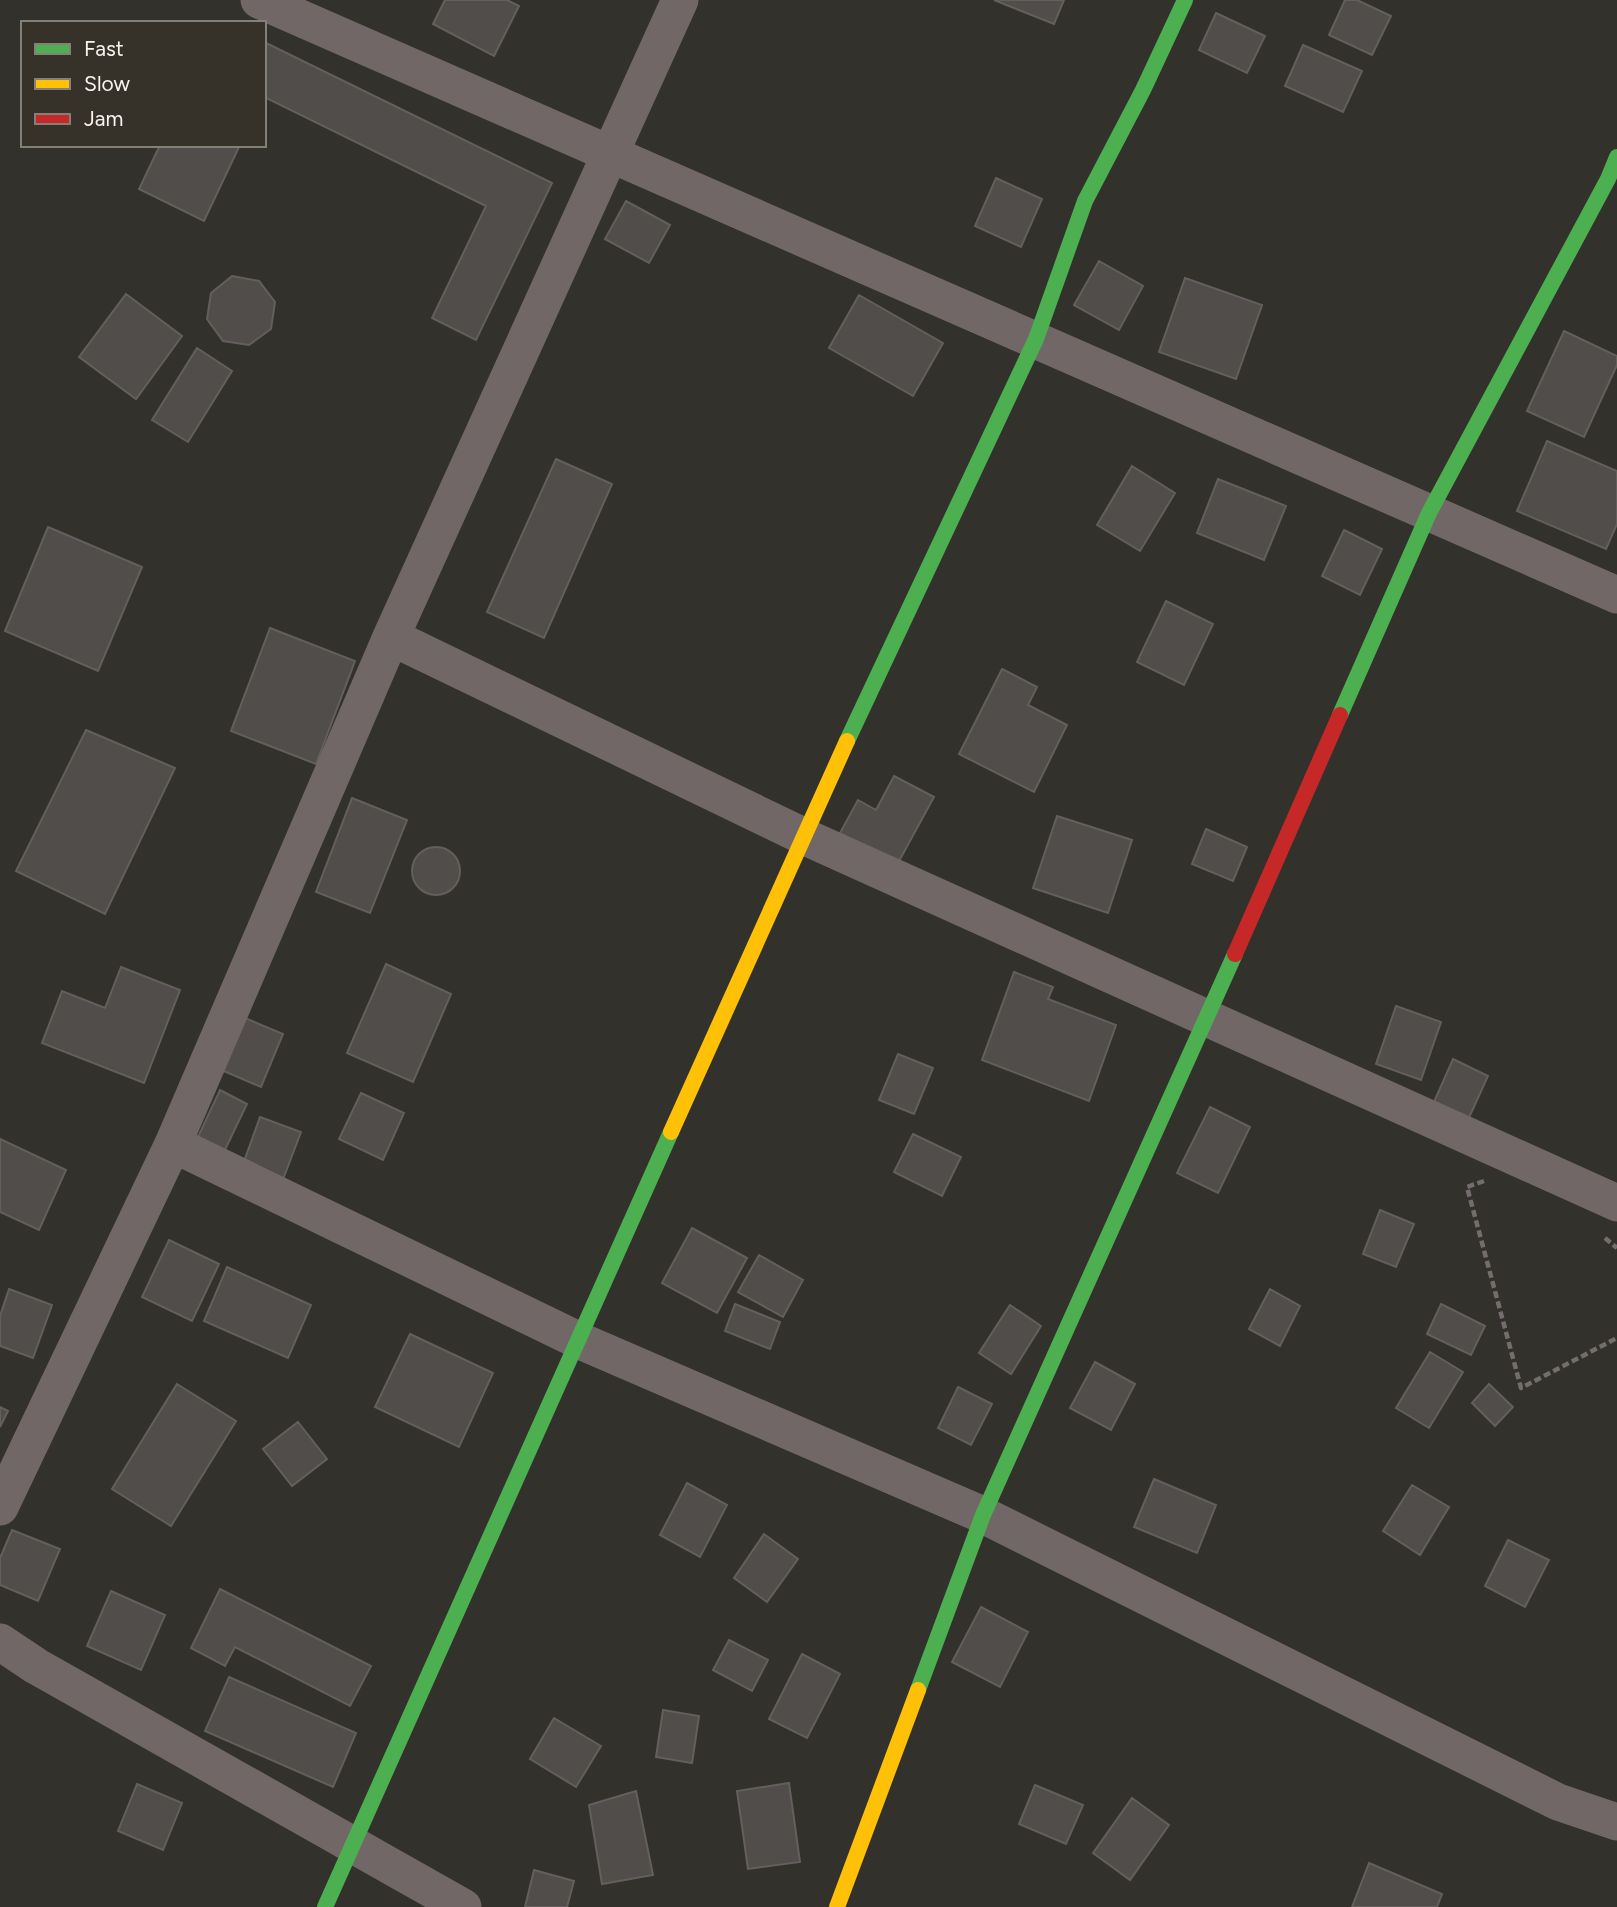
<svg xmlns="http://www.w3.org/2000/svg" width="1617" height="1907" viewBox="0 0 1617 1907" font-family="Figtree,sans-serif">
  <rect width="100%" height="100%" fill="#33312c"/>
  <path fill="#504d4a" stroke="#625f5d" stroke-width="2" d="M445 0H507L519 6 494 56 433 24Z
    M994 0H1064L1054 24Z
    M1345 0H1357L1391 16 1372 55 1329 35Z
    M1216 13 1265 36 1247 73 1199 50Z
    M264 42 552 183 476 340 432 318 486 206 264 97Z
    M1303 45 1362 71 1343 112 1285 86Z
    M160 145H240L204 221 139 189Z
    M996 178 1042 199 1021 247 975 226Z
    M626 201 670 225 649 263 605 239Z
    M1099 261 1143 286 1119 330 1074 305Z
    M232 276 259 281 275 302 271 329 249 345 223 341 207 319 211 293Z
    M1185 278 1262 305 1236 379 1159 352Z
    M126 294 182 336 136 399 79 357Z
    M859 295 943 343 913 396 829 348Z
    M1564 331 1617 356V365L1584 437 1527 411Z
    M197 348 232 371 188 442 152 420Z
    M1547 441 1617 471V524L1606 549 1517 511Z
    M556 459 612 484 544 638 487 612Z
    M1132 466 1175 493 1140 551 1097 525Z
    M1218 479 1286 506 1264 560 1197 533Z
    M48 527 142 567 98 671 5 631Z
    M1344 530 1382 549 1360 595 1322 576Z
    M1166 601 1213 624 1184 685 1137 662Z
    M270 628 355 661 316 764 231 731Z
    M1002 669 1037 687 1028 705 1067 725 1034 792 959 754Z
    M86 730 175 768 105 914 16 871Z
    M894 776 934 797 897 865 840 833 858 800 876 810Z
    M352 798 407 820 370 913 316 892Z
    M1057 816 1132 840 1108 913 1033 888Z
    M1206 829 1247 847 1233 881 1192 864Z
    M412 871a24 24 0 1 1 48 0a24 24 0 1 1-48 0Z
    M386 964 451 994 413 1082 347 1053Z
    M121 967 180 990 144 1083 42 1043 62 991 105 1008Z
    M1014 972 1053 987 1048 999 1116 1025 1089 1101 982 1060Z
    M1396 1006 1441 1022 1421 1080 1376 1064Z
    M233 1013 283 1034 261 1087 212 1066Z
    M898 1054 933 1068 914 1114 879 1100Z
    M1453 1059 1488 1076 1468 1120 1433 1104Z
    M220 1090 247 1104 224 1152 197 1139Z
    M361 1093 404 1113 383 1160 339 1139Z
    M1210 1107 1250 1127 1218 1193 1177 1173Z
    M260 1117 301 1132 282 1182 242 1167Z
    M913 1134 961 1157 942 1196 894 1172Z
    M0 1139 66 1170 39 1230 0 1212Z
    M1380 1210 1414 1224 1396 1267 1363 1254Z
    M692 1228 747 1258 717 1313 662 1283Z
    M169 1240 219 1264 192 1321 142 1297Z
    M759 1255 803 1280 783 1317 738 1292Z
    M227 1267 311 1305 288 1358 204 1321Z
    M9 1289 52 1305 33 1358 0 1346V1316Z
    M1270 1289 1300 1306 1280 1346 1249 1329Z
    M735 1304 780 1322 770 1349 725 1331Z
    M1441 1304 1485 1326 1471 1355 1427 1334Z
    M1010 1305 1041 1326 1011 1374 979 1353Z
    M410 1334 493 1373 459 1447 375 1407Z
    M1430 1352 1463 1372 1429 1428 1396 1408Z
    M1095 1362 1135 1384 1111 1430 1070 1408Z
    M177 1384 236 1421 171 1526 112 1489Z
    M1489 1384 1513 1407 1495 1426 1472 1403Z
    M958 1387 992 1404 971 1445 938 1428Z
    M0 1407 8 1411 0 1427Z
    M298 1422 327 1459 292 1486 263 1449Z
    M1154 1479 1216 1505 1197 1553 1134 1527Z
    M687 1483 727 1505 700 1557 660 1535Z
    M1412 1485 1449 1507 1420 1555 1383 1531Z
    M12 1530 60 1549 38 1601 0 1585V1558Z
    M764 1534 798 1559 767 1602 734 1578Z
    M1508 1540 1549 1560 1525 1607 1485 1586Z
    M220 1589 371 1666 350 1706 235 1647 225 1666 191 1648Z
    M111 1591 165 1615 141 1670 87 1646Z
    M981 1607 1028 1632 1000 1687 952 1662Z
    M729 1640 768 1660 752 1691 713 1670Z
    M802 1654 840 1674 807 1738 769 1719Z
    M229 1677 356 1733 333 1787 205 1731Z
    M663 1710 699 1716 692 1763 656 1757Z
    M554 1718 601 1746 576 1787 530 1759Z
    M789 1783 800 1862 748 1869 737 1791Z
    M137 1784 182 1803 163 1850 118 1831Z
    M1035 1785 1083 1805 1066 1844 1019 1824Z
    M636 1791 653 1875 602 1884 589 1805Z
    M1132 1798 1169 1825 1130 1880 1093 1853Z
    M1369 1863 1442 1894 1437 1907H1352Z
    M534 1870 574 1881 567 1907H525Z"/>
  <g fill="none" stroke-linecap="round" stroke-linejoin="round">
    <path stroke="#746d6d" stroke-width="4.5" stroke-dasharray="7 3.5" stroke-linecap="butt" d="M1484 1181 1467 1187 1521 1388 1617 1338
      M1605 1238 1617 1248"/>
    <path stroke="#716767" stroke-width="37" d="M259 0 1617 595
      M391 637 803 836 1617 1203
      M173 1144 578 1340 983 1515 1558 1802 1617 1822
      M0 1507 173 1144 391 637 680 0
      M0 1642 36 1666 463 1907"/>
    <path stroke="#4caf50" stroke-width="16" d="M1340 715 1429 513 1608 179 1617 157
      M847 741 1036 339 1085 201 1143 90 1185 0
      M918 1690 983 1515 1235 954
      M325 1907 671 1132"/>
    <path stroke="#ffc107" stroke-width="16" d="M671 1132 847 741
      M837 1907 918 1690"/>
    <path stroke="#c62828" stroke-width="16" d="M1235 954 1340 715"/>
  </g>
  <rect x="21" y="21" width="245" height="126" fill="#363229" stroke="#838078" stroke-width="2"/>
  <rect x="35" y="44" width="35" height="10" fill="#4caf50" stroke="#838078" stroke-width="2"/>
  <text x="84" y="56" font-size="21" fill="#f6f4ee">Fast</text>
  <rect x="35" y="79" width="35" height="10" fill="#ffc107" stroke="#838078" stroke-width="2"/>
  <text x="84" y="91" font-size="21" fill="#f6f4ee">Slow</text>
  <rect x="35" y="114" width="35" height="10" fill="#c62828" stroke="#838078" stroke-width="2"/>
  <text x="84" y="126" font-size="21" fill="#f6f4ee">Jam</text>
</svg>
